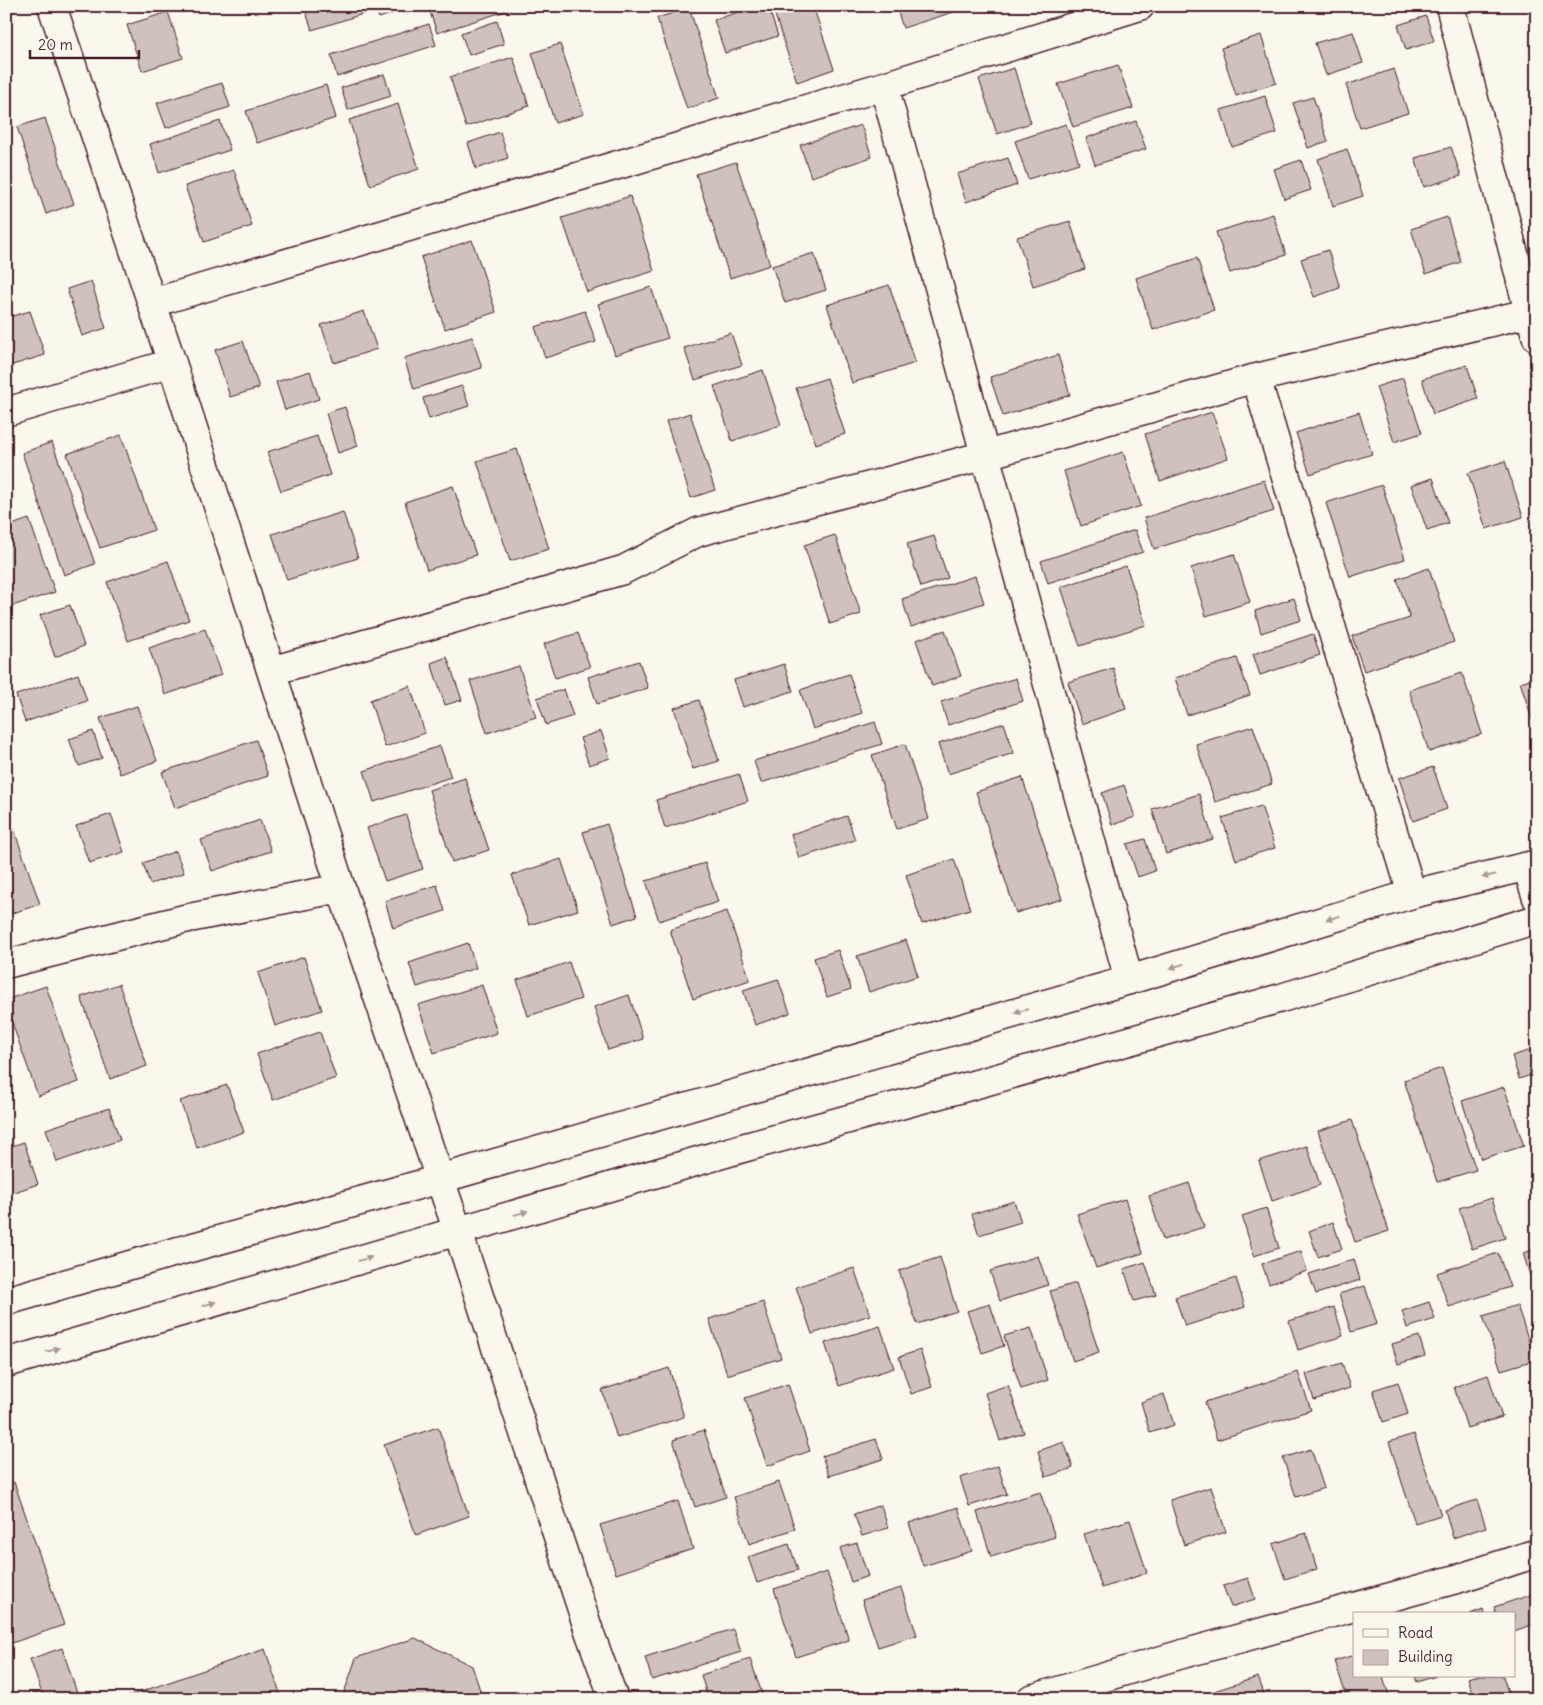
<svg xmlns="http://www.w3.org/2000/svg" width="1543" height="1705" viewBox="0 0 1543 1705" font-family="Delius,sans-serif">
  <rect width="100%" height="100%" fill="#fbf7ec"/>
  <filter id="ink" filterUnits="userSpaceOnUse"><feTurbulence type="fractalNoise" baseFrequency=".02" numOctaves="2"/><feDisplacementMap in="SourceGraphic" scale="10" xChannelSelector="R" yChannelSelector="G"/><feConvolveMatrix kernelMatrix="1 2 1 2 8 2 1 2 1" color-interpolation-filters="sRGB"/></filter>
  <g filter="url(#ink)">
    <path fill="#cfc2bc" stroke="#4a1f2b" d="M304 6H364L366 13 312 30Z
      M375 6H415L379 18Z
      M428 6H521L437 33Z
      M756 6H768L778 36 725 53 714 20Z
      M783 6H813L834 69 797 82 773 9Z
      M896 6H962L963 9 903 28Z
      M689 8 719 98 687 109 657 18Z
      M168 12 183 58 142 71 127 25Z
      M1426 16 1434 41 1406 50 1398 25Z
      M497 21 504 44 469 55 461 33Z
      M429 24 436 45 337 77 331 55Z
      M1353 32 1363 63 1326 75 1315 43Z
      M1261 35 1276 83 1236 96 1221 48Z
      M560 44 584 114 555 123 532 53Z
      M513 57 529 106 466 127 450 77Z
      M1118 65 1133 108 1073 127 1058 84Z
      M1014 68 1031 123 997 134 979 79Z
      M1394 69 1408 113 1360 128 1346 85Z
      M384 74 391 96 348 110 341 88Z
      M222 83 230 107 166 128 157 103Z
      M326 85 336 118 257 143 246 111Z
      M1265 96 1277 133 1232 147 1221 110Z
      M1313 97 1328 141 1308 148 1293 103Z
      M398 104 419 169 370 185 349 120Z
      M45 118 74 204 46 214 17 127Z
      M220 121 230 150 159 173 150 144Z
      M1136 121 1146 149 1095 165 1086 138Z
      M1066 124 1079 163 1028 179 1015 141Z
      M861 125 872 157 811 177 800 145Z
      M500 132 508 158 476 169 468 143Z
      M1451 147 1461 176 1424 187 1415 158Z
      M1347 149 1363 196 1333 206 1318 159Z
      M1008 158 1017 185 966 202 957 174Z
      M1301 160 1311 190 1284 199 1274 169Z
      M736 162 770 265 730 278 696 174Z
      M234 170 252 226 204 242 185 186Z
      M630 196 654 271 587 292 562 218Z
      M1273 214 1286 255 1230 273 1216 232Z
      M1447 217 1461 262 1426 274 1411 229Z
      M1070 221 1085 269 1033 286 1017 237Z
      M472 240 496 312 445 329 421 257Z
      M1328 250 1340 288 1314 297 1301 259Z
      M814 253 826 290 785 303 772 266Z
      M1197 258 1214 310 1153 330 1136 278Z
      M91 281 106 328 82 336 67 289Z
      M889 285 915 363 852 383 827 305Z
      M651 287 668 338 615 355 598 304Z
      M30 311 45 355 6 367V318Z
      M364 311 377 349 334 363 321 325Z
      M585 311 596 342 545 358 535 327Z
      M731 333 742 365 695 380 684 348Z
      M472 337 482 368 414 389 404 358Z
      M243 341 259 388 230 397 215 350Z
      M1058 355 1070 395 1003 416 990 377Z
      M1467 365 1478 399 1433 414 1422 379Z
      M763 370 781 425 732 441 714 386Z
      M310 371 319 399 285 410 276 382Z
      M827 378 845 434 816 444 796 388Z
      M1403 378 1422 433 1394 442 1376 387Z
      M462 386 469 406 429 419 423 398Z
      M345 407 358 446 338 453 326 413Z
      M1212 412 1228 458 1160 481 1145 434Z
      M1359 412 1372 454 1310 474 1296 433Z
      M690 413 715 490 691 498 666 421Z
      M121 435 154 530 100 548 67 454Z
      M317 436 330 475 281 491 267 452Z
      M52 442 95 564 64 575 22 453Z
      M517 449 549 549 510 561 477 461Z
      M1123 452 1141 506 1081 526 1064 471Z
      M1505 461 1523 517 1486 529 1468 473Z
      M1433 478 1448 523 1427 530 1411 485Z
      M1264 480 1274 511 1154 549 1144 518Z
      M1382 485 1405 559 1350 577 1326 503Z
      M453 486 476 555 427 570 405 502Z
      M343 512 358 558 287 580 272 534Z
      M29 519 55 592 6 608V527Z
      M1135 530 1143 552 1048 583 1041 561Z
      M835 535 861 614 830 624 804 545Z
      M934 536 948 578 921 587 907 544Z
      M1234 554 1250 602 1206 616 1191 568Z
      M168 561 189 620 128 641 107 582Z
      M1126 566 1146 625 1080 646 1061 587Z
      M1429 568 1454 642 1364 671 1352 636 1410 618 1397 579Z
      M975 576 984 603 911 627 902 599Z
      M1294 598 1301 620 1261 633 1255 611Z
      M70 605 84 646 55 657 40 615Z
      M205 629 221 675 165 695 149 648Z
      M945 630 961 676 932 686 916 640Z
      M578 633 590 667 555 678 544 644Z
      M1313 634 1320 655 1260 675 1253 654Z
      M447 657 462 700 445 705 431 663Z
      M1237 658 1250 695 1187 715 1175 678Z
      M639 661 648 688 597 704 588 677Z
      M784 664 793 691 743 707 734 680Z
      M519 666 536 717 487 733 470 681Z
      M1113 668 1126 709 1082 724 1068 682Z
      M1462 673 1482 734 1429 752 1409 690Z
      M78 674 87 701 25 722 16 695Z
      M849 674 862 713 813 729 800 690Z
      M1537 677V734L1520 682Z
      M1016 678 1023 701 948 725 941 702Z
      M410 686 425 733 385 747 370 700Z
      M564 689 573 716 546 725 537 698Z
      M699 700 719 761 693 769 674 708Z
      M137 706 157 761 120 774 100 718Z
      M875 722 882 744 761 783 754 761Z
      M1004 723 1014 753 948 774 938 744Z
      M1253 726 1272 784 1215 802 1196 744Z
      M93 731 102 758 79 766 69 739Z
      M601 731 610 758 589 765 580 738Z
      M256 740 268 776 175 808 162 772Z
      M905 744 929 819 897 829 872 755Z
      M440 746 451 777 374 802 364 771Z
      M1433 767 1447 809 1413 821 1399 778Z
      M739 774 748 801 665 828 656 800Z
      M1022 777 1062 899 1016 913 976 792Z
      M465 778 489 850 452 862 429 790Z
      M1124 785 1135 817 1112 825 1102 793Z
      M1199 794 1213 839 1166 854 1152 809Z
      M1261 806 1275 848 1236 860 1222 818Z
      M6 807 40 904 10 914 6 903Z
      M111 814 124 852 89 863 76 826Z
      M406 815 423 869 385 881 367 828Z
      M847 816 855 840 799 858 791 834Z
      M260 820 271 851 212 871 201 840Z
      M607 824 637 916 613 924 583 832Z
      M1145 839 1155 871 1138 877 1127 844Z
      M176 851 184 873 150 884 143 863Z
      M561 859 578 910 529 925 512 875Z
      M954 859 970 909 922 924 906 875Z
      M705 863 718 902 659 921 646 881Z
      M437 885 445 911 393 928 385 901Z
      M727 911 750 980 693 999 670 930Z
      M906 940 918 976 869 992 857 956Z
      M468 943 476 968 417 987 409 963Z
      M838 950 851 989 827 997 814 958Z
      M304 957 322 1010 275 1026 258 973Z
      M569 962 581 999 528 1016 517 980Z
      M778 979 790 1013 755 1025 743 990Z
      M119 984 147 1066 110 1079 81 997Z
      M482 985 497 1033 434 1053 418 1005Z
      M46 986 79 1082 38 1096 6 1006V1000Z
      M629 995 643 1039 608 1050 594 1007Z
      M320 1032 336 1078 273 1100 257 1054Z
      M1537 1048V1073L1519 1079 1512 1056Z
      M1442 1068 1476 1170 1437 1182 1404 1080Z
      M227 1085 244 1132 197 1148 180 1101Z
      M1504 1087 1524 1146 1481 1159 1462 1101Z
      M109 1108 120 1140 57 1162 46 1129Z
      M1352 1120 1389 1231 1355 1242 1318 1131Z
      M24 1142 38 1184 6 1195V1148Z
      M1307 1146 1320 1185 1272 1201 1259 1161Z
      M1189 1183 1204 1227 1163 1240 1149 1196Z
      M1492 1198 1505 1238 1472 1249 1459 1208Z
      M1125 1199 1143 1253 1096 1268 1077 1214Z
      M1014 1201 1021 1222 979 1235 972 1214Z
      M1266 1208 1279 1248 1254 1256 1242 1216Z
      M1333 1222 1342 1249 1318 1257 1309 1231Z
      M1537 1249V1284L1533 1285 1523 1253Z
      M1301 1251 1307 1271 1269 1284 1262 1264Z
      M1498 1253 1510 1287 1449 1307 1437 1273Z
      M1038 1256 1048 1285 1000 1301 990 1271Z
      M940 1257 957 1311 917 1324 899 1271Z
      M1354 1259 1360 1280 1316 1294 1309 1274Z
      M1145 1262 1156 1295 1134 1301 1124 1269Z
      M854 1268 870 1315 812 1334 796 1287Z
      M1236 1278 1245 1307 1185 1326 1175 1297Z
      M1076 1283 1099 1352 1073 1361 1050 1291Z
      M1365 1286 1377 1324 1351 1332 1339 1294Z
      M763 1302 781 1358 727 1375 709 1319Z
      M1429 1302 1435 1319 1407 1328 1402 1311Z
      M990 1304 1004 1346 982 1353 967 1311Z
      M1517 1305 1535 1360 1501 1370 1483 1316Z
      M1334 1307 1343 1336 1298 1350 1289 1321Z
      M880 1326 894 1368 839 1386 825 1343Z
      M1031 1328 1048 1380 1021 1389 1004 1336Z
      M1419 1336 1425 1356 1398 1364 1392 1344Z
      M920 1350 932 1387 911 1394 899 1357Z
      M1342 1363 1350 1388 1314 1400 1306 1374Z
      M669 1368 684 1417 617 1438 602 1390Z
      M1298 1372 1311 1410 1217 1440 1205 1402Z
      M1488 1375 1502 1417 1467 1428 1454 1387Z
      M1398 1382 1408 1414 1383 1422 1373 1390Z
      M788 1384 810 1451 767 1466 745 1398Z
      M1008 1385 1024 1433 1000 1441 985 1393Z
      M1164 1394 1174 1425 1150 1433 1141 1402Z
      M438 1427 469 1516 416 1535 384 1445Z
      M704 1430 726 1497 695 1507 673 1440Z
      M1414 1434 1441 1515 1415 1523 1389 1442Z
      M876 1439 883 1459 829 1476 822 1456Z
      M1064 1442 1073 1468 1046 1477 1038 1451Z
      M1311 1449 1324 1488 1296 1497 1283 1458Z
      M998 1466 1007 1494 969 1506 960 1478Z
      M14 1482 64 1625 6 1645V1484Z
      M779 1482 795 1529 749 1544 734 1497Z
      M1211 1487 1226 1532 1184 1545 1170 1500Z
      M1040 1492 1055 1537 991 1557 977 1512Z
      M1477 1500 1486 1527 1453 1538 1445 1510Z
      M678 1501 693 1549 616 1574 600 1525Z
      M881 1505 888 1528 862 1536 854 1514Z
      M958 1507 972 1551 923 1566 909 1523Z
      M1130 1520 1147 1573 1102 1588 1084 1534Z
      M1306 1533 1317 1569 1285 1579 1273 1544Z
      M857 1543 868 1576 851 1582 840 1548Z
      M789 1544 798 1570 757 1583 748 1557Z
      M827 1572 849 1640 796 1657 774 1589Z
      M1248 1578 1255 1599 1231 1607 1223 1586Z
      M901 1588 917 1635 878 1647 862 1600Z
      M1537 1593V1623L1514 1631V1614H1496L1494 1607Z
      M1483 1609 1484 1614H1470Z
      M733 1629 741 1652 652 1680 645 1657Z
      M415 1638 472 1666 483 1699H342L356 1658Z
      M62 1648 79 1699H44L30 1659Z
      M265 1649 282 1699H120Z
      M1354 1655V1676H1383L1390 1699H1347L1335 1661Z
      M750 1659 764 1699H708L701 1675Z
      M1415 1676H1436L1417 1682Z
      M1474 1676H1503L1510 1699H1475L1468 1678Z
      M1258 1677 1266 1699H1189Z
      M1537 1693V1699H1517Z"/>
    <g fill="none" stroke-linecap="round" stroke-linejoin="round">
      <defs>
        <path id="street" d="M52 6 172 363 341 888 458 1232 589 1631 614 1699
          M1450 6 1529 312 1537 338
          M884 86 1129 980
          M152 303 884 86 1140 6
          M1256 378 1412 894
          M6 412 172 363
          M271 671 623 570 698 532 986 455 1256 378 1537 311
          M1527 867 1537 898
          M6 964 184 919 341 888
          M1031 1699 1179 1655 1460 1578 1537 1553"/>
        <path id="secondary" d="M6 1301 168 1254 440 1179 1129 980 1412 894 1537 864
          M6 1363 746 1147 966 1087 1281 998 1537 919"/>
      </defs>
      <use href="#street" stroke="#4a1f2b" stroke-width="31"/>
      <use href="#secondary" stroke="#4a1f2b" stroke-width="31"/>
      <use href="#street" stroke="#fbf7ec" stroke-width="28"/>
      <use href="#secondary" stroke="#fbf7ec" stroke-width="28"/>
    </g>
    <defs><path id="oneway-solid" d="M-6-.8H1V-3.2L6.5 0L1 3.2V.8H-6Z" transform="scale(1.25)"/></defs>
    <g fill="#ab9695">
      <use href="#oneway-solid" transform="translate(1489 876) rotate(167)"/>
      <use href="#oneway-solid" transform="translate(1333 918) rotate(163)"/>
      <use href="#oneway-solid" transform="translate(1177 966) rotate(163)"/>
      <use href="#oneway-solid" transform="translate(1021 1011) rotate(164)"/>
      <use href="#oneway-solid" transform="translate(521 1213) rotate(-16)"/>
      <use href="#oneway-solid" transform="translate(365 1259) rotate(-16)"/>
      <use href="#oneway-solid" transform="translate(209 1304) rotate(-16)"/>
      <use href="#oneway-solid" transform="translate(53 1350) rotate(-16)"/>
    </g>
  </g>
  <rect width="1543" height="1705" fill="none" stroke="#fbf7ec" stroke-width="25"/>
  <rect x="12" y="12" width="1518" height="1680" fill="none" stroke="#4a1f2b" stroke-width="2" filter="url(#ink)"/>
  <rect x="1353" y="1612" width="162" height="65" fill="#fbf7ec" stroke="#b4a19f"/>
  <rect x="1363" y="1629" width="25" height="8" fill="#fbf7ec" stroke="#b4a19f"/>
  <text x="1398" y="1638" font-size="15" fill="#4a1f2b">Road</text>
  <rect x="1363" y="1650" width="25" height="15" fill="#cfc2bc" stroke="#b4a19f"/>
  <text x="1398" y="1662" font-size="15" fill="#4a1f2b">Building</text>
  <path d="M30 50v8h109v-8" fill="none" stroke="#4a1f2b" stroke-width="2.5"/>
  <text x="38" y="50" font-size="15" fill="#4a1f2b" stroke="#fbf7ec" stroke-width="4" paint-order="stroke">20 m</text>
</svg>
